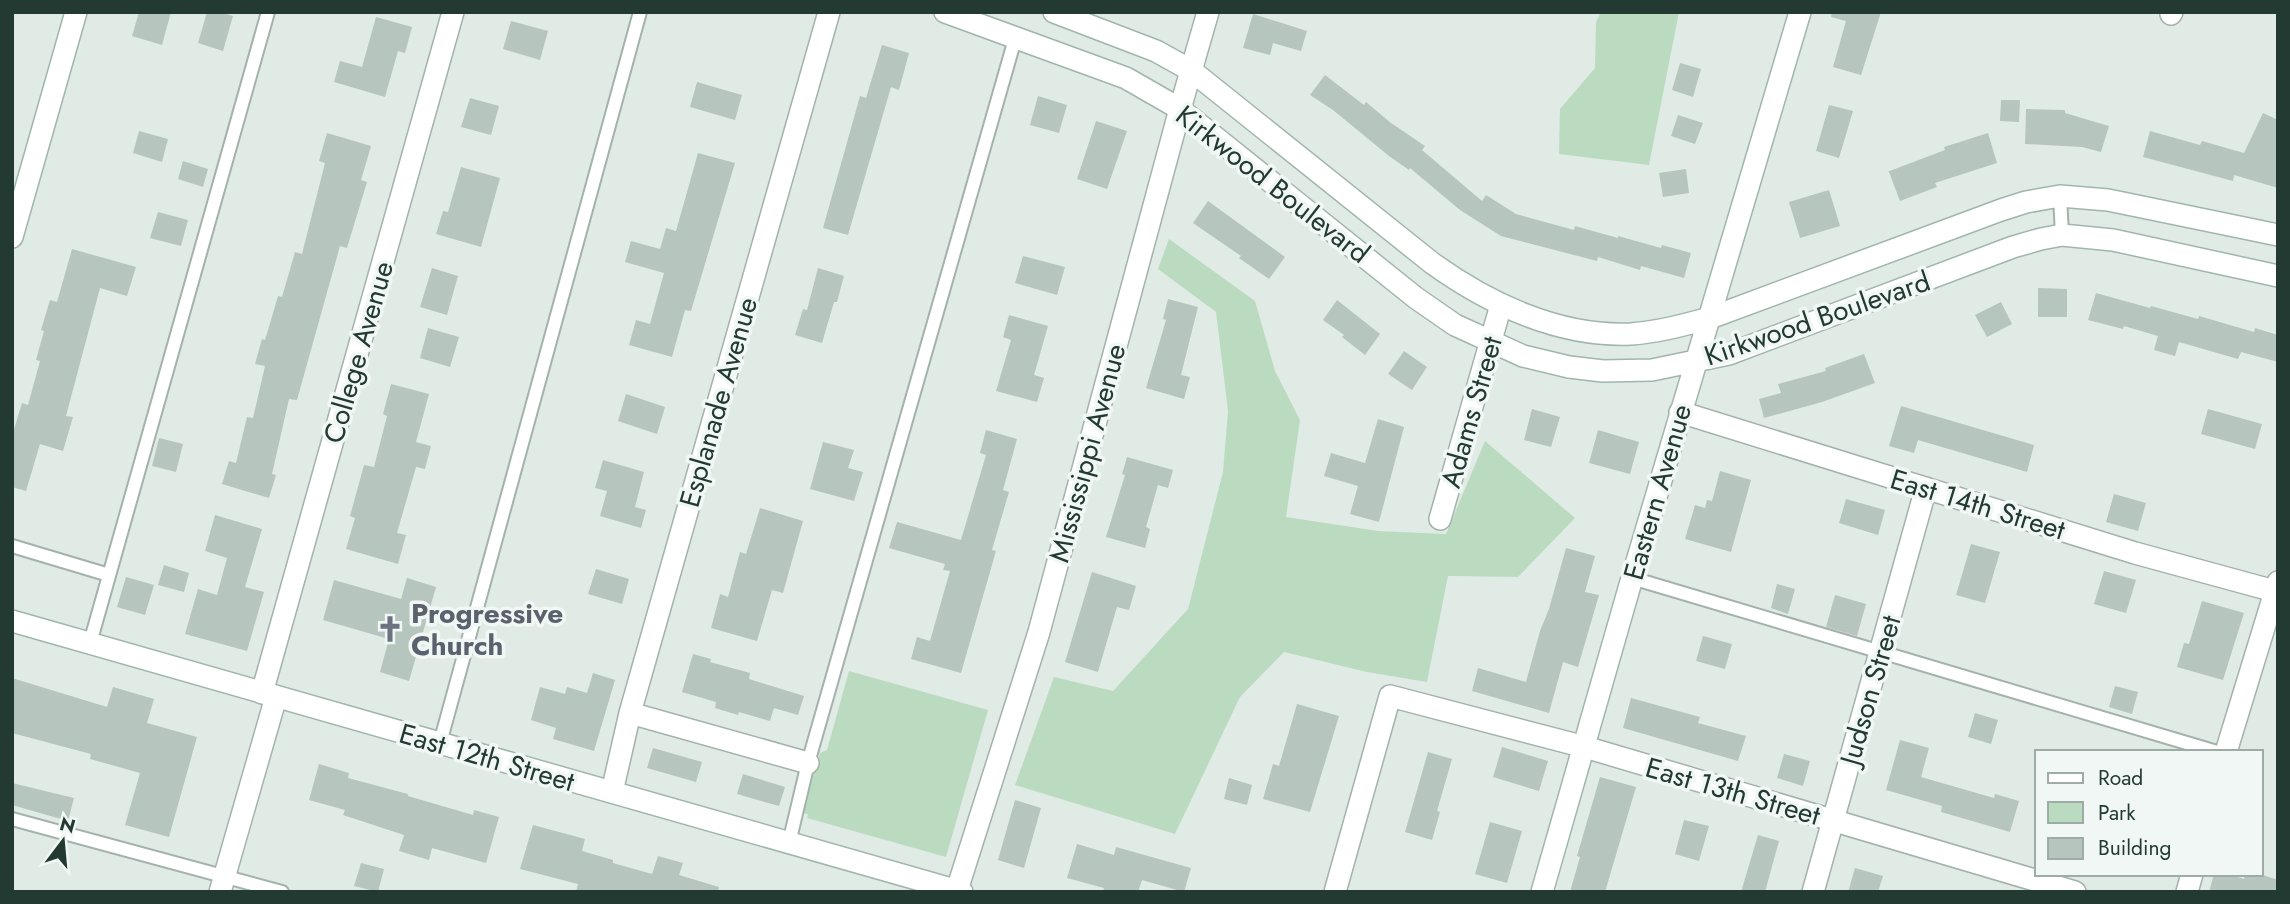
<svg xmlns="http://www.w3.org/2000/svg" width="2290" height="904" viewBox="0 0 2290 904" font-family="Jost,sans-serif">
  <rect width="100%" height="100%" fill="#e1ebe5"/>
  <path fill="#bbdbc0" d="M1601 12H1679L1649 165 1559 154 1560 109 1595 68 1596 22Z
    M1169 239 1255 301 1275 371 1300 420 1286 517 1378 531 1446 534 1485 441 1575 518 1518 577 1448 576 1427 682 1367 672 1284 652 1240 697 1175 834 1015 785 1054 677 1113 691 1188 609 1223 472 1228 411 1216 312 1158 269Z
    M849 671 988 710 946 857 807 818 808 814 802 813 820 753 827 750Z"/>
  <path fill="#b6c5be" d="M139 12H171L162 45 132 36Z
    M207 12H219L233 16 223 51 198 43Z
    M1832 12H1881L1861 75 1833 67 1846 21 1831 17Z
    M1253 14 1307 31 1301 51 1273 43 1270 55 1243 48Z
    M376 17 412 27 405 53 398 51 385 97 334 82 340 61 362 67Z
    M511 21 548 31 540 60 503 49Z
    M882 45 909 53 899 90 891 87 848 235 823 228 860 96 866 98Z
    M1680 63 1701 69 1693 97 1672 90Z
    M1325 75 1364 105 1366 102 1391 123 1425 146 1422 150 1482 201 1486 195 1516 214 1574 230 1575 226 1618 238V236L1661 248 1662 245 1691 253 1684 278 1641 266 1640 270 1598 257 1597 261 1501 236 1460 210 1410 168 1409 170 1389 156 1333 110 1310 95Z
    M697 82 742 95 735 120 690 107Z
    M1038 96 1067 105 1059 133 1030 125Z
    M470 98 499 106 491 135 461 127Z
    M2001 100H2020L2019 122 2000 121Z
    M1829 105 1853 111 1839 158 1816 151Z
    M2026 109 2065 110V113L2109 126 2101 152 2082 147 2025 144Z
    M2263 113 2278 120V188L2234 175 2233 181 2143 157 2150 131 2200 145 2202 141 2244 153Z
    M1678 115 1703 123 1695 144 1671 136Z
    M1096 121 1127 131 1107 189 1077 179Z
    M139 131 168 139 162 162 133 153Z
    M327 133 371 146 361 180 367 182 347 248 340 246 297 400 289 399 272 474 276 475 269 498 222 484 229 461 236 463 247 417 253 418 265 366 255 364 262 339 265 340 278 296 282 297 295 252 302 254 325 163 319 161Z
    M1988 133 1997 163 1935 183 1937 187 1900 201 1889 172H1887L1945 150 1944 147Z
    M698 153 735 163 691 311 685 310 672 357 629 345 636 320 650 324 664 273 625 262 631 241 660 249 666 228 676 231Z
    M183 161 208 169 203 187 178 179Z
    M461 167 500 178 481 247 436 234 443 211 448 212Z
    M1686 169 1689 193 1663 197 1659 173Z
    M1829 190 1840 226 1800 238 1789 202Z
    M1208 201 1285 257 1269 279 1239 258 1241 256 1193 223Z
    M158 212 188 220 181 246 150 238Z
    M72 249 136 267 127 296 100 288 66 416 73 417 63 451 40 444 26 491 12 487V436L22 403 28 405 40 361 36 360 44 331 41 330 50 300 57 302Z
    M1023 256 1065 267 1057 295 1015 283Z
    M432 268 458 276 447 315 420 307Z
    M818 268 844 276 837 302H834L822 343 795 335 803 309 807 310Z
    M2038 288 2067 289V317H2038Z
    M2096 293 2150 308 2151 306 2198 319 2199 316 2254 332 2255 328 2278 335V362L2241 352 2238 359 2179 342 2175 356 2154 350 2158 336 2124 326 2123 329 2088 320Z
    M1168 299 1198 307 1181 375 1190 377 1184 399 1146 388 1166 320 1163 319Z
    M1337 300 1380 334 1365 355 1342 337 1344 335 1323 320Z
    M2001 302 2012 324 1987 337 1975 315Z
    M1009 315 1048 326 1034 375 1044 378 1037 402 996 391 1011 340 1003 337Z
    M428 328 459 337 450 367 420 358Z
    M1404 351 1427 367 1412 390 1388 374Z
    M1864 354 1875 383 1822 402 1764 418 1759 399 1781 393 1778 384 1826 371 1825 368Z
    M391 384 429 394 416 442 431 446 425 469 416 467 397 533 406 535 398 564 346 549 355 518 350 516 364 465 374 467 387 416 383 414Z
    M626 394 665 407 657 434 618 421Z
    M1901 406 2034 445 2027 472 1918 440 1914 453 1889 446Z
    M1532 409 1560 417 1551 447 1524 440Z
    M2208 409 2262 424 2255 449 2201 434Z
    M1378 419 1404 427 1379 522 1350 514 1358 486 1324 476 1331 453 1365 463Z
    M986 430 1017 439 1003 490 1009 492 992 550 996 551 961 673 911 659 917 637 930 641 950 571 943 570 945 564 889 548 897 522 961 540 986 455 980 453Z
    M1598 430 1639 442 1630 474 1589 463Z
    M159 438 183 444 176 472 152 466Z
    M823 442 854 450 848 468 863 472 854 501 810 489Z
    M1127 457 1173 470 1168 488 1158 485 1146 527 1150 529 1145 548 1106 537 1125 475 1122 474Z
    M603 460 644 472 635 507 646 510 641 528 600 516 607 491 595 488Z
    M1720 471 1751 480 1731 552 1685 539 1695 505 1705 508 1707 500 1712 501Z
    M2114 494 2146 503 2138 531 2106 522Z
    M1846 499 1885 510 1878 535 1839 523Z
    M760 508 803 521 783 593 772 590 757 641 711 628 720 594 728 597 740 552 746 554Z
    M215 515 262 529 245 587 264 592 247 651 185 634 198 589 217 595 227 558 205 551Z
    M1971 544 2000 552 1985 603 1956 595Z
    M1566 548 1595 556 1585 592 1599 595 1578 667 1563 662 1549 713 1472 691 1478 668 1526 682 1540 631 1549 609Z
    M164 565 189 573 184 592 158 585Z
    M596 569 629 579 622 604 588 594Z
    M2104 571 2136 580 2126 613 2094 604Z
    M1092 572 1136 586 1129 610 1117 607 1098 672 1065 662Z
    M126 577 154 585 145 615 117 607Z
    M407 578 436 587 409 681 380 672 389 639 323 620 334 580 401 599Z
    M1777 584 1795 589 1788 614 1771 608Z
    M1835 595 1866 604 1857 636 1826 627Z
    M2202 601 2244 613 2223 680 2177 667 2184 643 2189 644Z
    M1703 636 1732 644 1725 669 1696 661Z
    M693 654 711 659 710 662 750 673 749 679 804 696 798 715 774 708 770 721 739 712 738 715 715 708 716 702 682 692Z
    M593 673 615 680 594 751 553 739 556 728 531 720 540 687 565 694 567 687 587 693Z
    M12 678 107 707 113 687 154 699 147 723 197 737 169 837 125 825 140 773 90 759 91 754 12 733Z
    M2115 686 2138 692 2132 714 2109 707Z
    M1631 698 1700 717 1698 723 1746 736 1738 761 1623 728Z
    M1297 704 1339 716 1310 812 1263 799 1273 764 1279 766Z
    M1975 713 1998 720 1991 744 1968 737Z
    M1900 740 1929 748 1921 777 1994 798 1995 794 2019 801 2010 832 1941 812 1942 806 1886 790Z
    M1502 747 1548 761 1539 791 1493 777Z
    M653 748 702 762 696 782 647 768Z
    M1428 752 1452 759 1437 811 1440 812 1432 840 1405 832Z
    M1784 754 1810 761 1803 786 1777 778Z
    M319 764 349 773 348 778 408 794V796L473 815 474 810 499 817 486 863 432 848 429 860 399 851 404 835 343 815 345 810 309 800Z
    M743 774 785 787 779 806 737 794Z
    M1600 777 1636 787 1605 892H1570L1580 857 1577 856Z
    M1229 778 1252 785 1247 805 1224 799Z
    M12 783 74 798 68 821 12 805Z
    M1015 800 1041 808 1024 868 998 860Z
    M1684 820 1709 826 1699 861 1675 854Z
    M1490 822 1522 831 1507 883 1475 874Z
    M533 825 585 839 582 851 613 860V863L652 874 658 856 683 863 679 875 719 887 718 892H576L578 884 520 869Z
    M1758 835 1779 841 1765 892H1741Z
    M1077 844 1114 855 1116 847 1191 868 1184 892 1142 880 1138 892H1103L1104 888 1067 878Z
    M361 863 384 869 378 892 354 886Z
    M1855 868 1883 876 1878 892H1848Z
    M2214 874H2228L2244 879 2245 874H2260L2278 880V892H2209Z"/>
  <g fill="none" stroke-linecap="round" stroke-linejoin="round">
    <defs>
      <path id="lane" d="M2060 196 2062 235
        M12 546 109 575
        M1632 578 2217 752
        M90 643 268 12
        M440 743 640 12
        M12 819 282 892
        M789 843 808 763 1015 39"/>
      <path id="street" d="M2171 14 2172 12
        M1680 412 2135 553 2278 592
        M1440 519 1501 305
        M262 693 453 12
        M630 713 808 763
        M2226 752 2278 582
        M612 792 630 713 829 12
        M957 890 1039 632 1180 109 1208 12
        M220 892 276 697
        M1335 892 1390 696 1585 747 2075 892
        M1813 892 1926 488
        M2187 892 2192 874"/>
      <path id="secondary" d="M945 12 1126 78 1180 109 1416 298 1455 325 1523 356 1569 367 1603 371 1652 370 1729 354 2013 247 2041 239 2062 235 2113 240 2278 276
        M1054 12 1156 51 1192 71 1432 263C1489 304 1559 337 1631 334 1658 332 1684 325 1710 318L2001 210 2026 202 2060 196 2108 200 2278 235
        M12 237 76 12
        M12 621 962 892
        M1542 892 1632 578 1800 12"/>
    </defs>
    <use href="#lane" stroke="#a4b2ac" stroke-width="16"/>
    <use href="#street" stroke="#a4b2ac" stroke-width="24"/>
    <use href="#secondary" stroke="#a0b6ac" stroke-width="24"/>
    <use href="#lane" stroke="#fff" stroke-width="12"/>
    <use href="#street" stroke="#fff" stroke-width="21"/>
    <use href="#secondary" stroke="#fff" stroke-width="21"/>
  </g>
  <defs>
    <symbol id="church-bare" viewBox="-9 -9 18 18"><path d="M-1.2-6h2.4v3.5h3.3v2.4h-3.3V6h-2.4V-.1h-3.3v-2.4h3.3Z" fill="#6b7280" stroke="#f1f7f4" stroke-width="2.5" paint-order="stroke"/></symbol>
  </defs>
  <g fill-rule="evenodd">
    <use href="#church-bare" x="371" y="610" width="38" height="38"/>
  </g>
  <g text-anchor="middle" stroke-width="7" stroke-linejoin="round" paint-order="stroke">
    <g font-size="28" fill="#223a32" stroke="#f1f7f4">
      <text transform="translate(1273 184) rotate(38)" y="10">Kirkwood Boulevard</text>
      <text transform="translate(1817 318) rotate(-19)" y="10">Kirkwood Boulevard</text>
      <text transform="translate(358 352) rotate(-74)" y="10">College Avenue</text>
      <text transform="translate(718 402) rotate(-74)" y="10">Esplanade Avenue</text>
      <text transform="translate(1471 412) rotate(-74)" y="10">Adams Street</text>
      <text transform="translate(1087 453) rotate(-75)" y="10">Mississippi Avenue</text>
      <text transform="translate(1657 492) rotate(-74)" y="10">Eastern Avenue</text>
      <text transform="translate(1978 504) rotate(17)" y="10">East 14th Street</text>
      <text transform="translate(1870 690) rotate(-74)" y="10">Judson Street</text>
      <text transform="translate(487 757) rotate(16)" y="10">East 12th Street</text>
      <text transform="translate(1733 791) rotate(16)" y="10">East 13th Street</text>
    </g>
    <g font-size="28" font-weight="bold" fill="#5b616d" stroke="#f1f7f4" text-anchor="start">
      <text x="411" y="623">Progressive<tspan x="411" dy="32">Church</tspan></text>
    </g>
  </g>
  <rect width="2290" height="904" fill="none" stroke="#223a32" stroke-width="28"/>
  <rect x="2035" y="750" width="228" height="126" fill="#f1f7f4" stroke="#9eaba6" stroke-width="2"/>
  <rect x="2048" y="773" width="35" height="10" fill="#ffffff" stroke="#9eaba6" stroke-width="2"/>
  <text x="2098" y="785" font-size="21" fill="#223a32">Road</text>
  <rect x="2048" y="802" width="35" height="21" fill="#bbdbc0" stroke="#9eaba6" stroke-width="2"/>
  <text x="2098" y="820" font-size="21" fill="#223a32">Park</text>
  <rect x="2048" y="838" width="35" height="21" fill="#b6c5be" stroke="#9eaba6" stroke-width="2"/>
  <text x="2098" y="855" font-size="21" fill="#223a32">Building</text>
  <g transform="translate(63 841) rotate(16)" stroke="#f1f7f4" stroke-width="5" paint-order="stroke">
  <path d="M0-5L12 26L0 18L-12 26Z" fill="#223a32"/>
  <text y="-10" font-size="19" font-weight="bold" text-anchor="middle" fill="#223a32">N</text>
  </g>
</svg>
